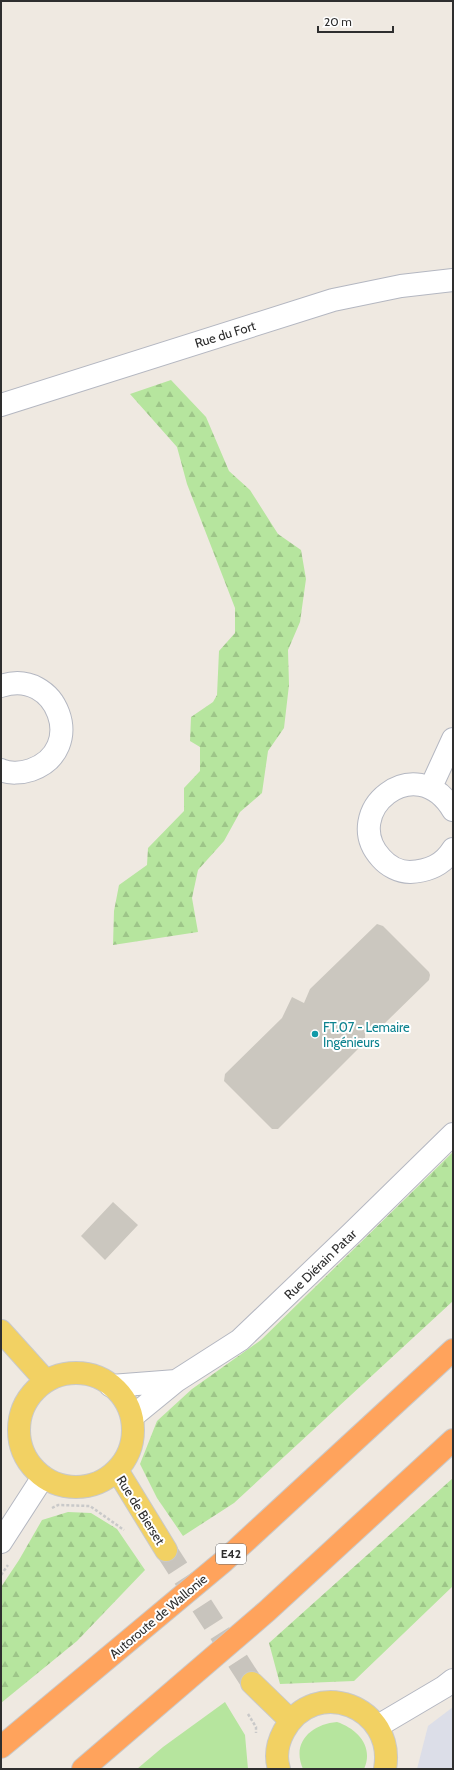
<svg xmlns="http://www.w3.org/2000/svg" width="454" height="1770" viewBox="0 0 454 1770" font-family="Cabin,sans-serif">
  <defs>
    <pattern id="forest-firs" width="22" height="20" patternUnits="userSpaceOnUse"><rect width="22" height="20" fill="#b6e59e"/><path d="M5 1l3.5 6h-7zM16 11l3.5 6h-7z" fill="#9dc588"/></pattern>
  </defs>
  <rect width="100%" height="100%" fill="#efe9e1"/>
  <path fill="#dcdee8" d="M453 1707V1769H417L428 1726Z"/>
  <path fill="#b6e59e" d="M225 1702 245 1735 248 1769H137L163 1747Z
    M337 1722C358 1729 374 1747 364 1769H303C291 1742 312 1724 337 1722Z"/>
  <path fill="url(#forest-firs)" d="M171 380 206 417 229 471 250 490 278 534 301 550 306 579 300 622 288 650 289 685 284 728 268 751 262 793 240 812 224 841 198 870 192 898 198 932 113 945 114 911 119 885 147 865 148 848 184 811V788L200 771V747L190 741 191 717 213 702 217 695 219 651 235 633V608L187 484 177 447 130 394Z
    M453 1152V1301L234 1503 183 1536 157 1498 140 1464 157 1421 192 1389 261 1340Z
    M453 1478V1586L354 1681 280 1684 269 1643Z
    M68 1512 91 1513 117 1529 145 1570 77 1641 1 1703V1587L19 1560 42 1520Z"/>
  <path fill="#cbc7bf" d="M377 924 383 926 429 972 430 975 429 980 384 1024 365 1027V1042L278 1129H272L224 1081 225 1074 282 1018 292 997 304 1003 310 989Z
    M113 1202 138 1225 105 1260 81 1236Z"/>
  <g fill="none" stroke-linecap="round" stroke-linejoin="round">
    <path stroke="#c8c4bd" stroke-width="22" stroke-dasharray="22 11" stroke-linecap="butt" d="M166 1550 252 1683"/>
    <defs>
      <path id="minor" d="M1 405 333 300 401 286 453 280
        M1 686C57 667 88 750 31 770 22 773 9 774 1 770
        M431 787 453 739
        M453 810C416 748 339 812 381 858 388 866 399 872 410 872 429 871 443 865 453 849
        M111 1386 176 1381
        M132 1417 176 1381 240 1340 352 1233 453 1134
        M1 1542 43 1477
        M378 1726 444 1687 453 1680"/>
      <path id="major" d="M1 1331 46 1381
        M19 1430a57 57 0 1 1 114 0a57 57 0 1 1-114 0Z
        M117 1470 166 1550
        M252 1683 290 1720
        M279 1769C275 1756 278 1742 284 1731 315 1675 396 1707 385 1769"/>
      <path id="highway" d="M1 1747 224 1561 453 1350
        M83 1769 267 1611 453 1440"/>
    </defs>
    <use href="#minor" stroke="#b4b7c1" stroke-width="24"/>
    <use href="#major" stroke="#c9c9c9" stroke-width="24"/>
    <use href="#highway" stroke="#c9c9c9" stroke-width="24"/>
    <path stroke="#c9c9c9" stroke-width="2.5" stroke-dasharray="3 2" stroke-linecap="butt" d="M52 1508 58 1505 90 1506 124 1530
      M1 1575 8 1565
      M248 1714 256 1727V1733"/>
    <use href="#minor" stroke="#fff" stroke-width="22"/>
    <use href="#major" stroke="#f2d163" stroke-width="22"/>
    <use href="#highway" stroke="#ffa35c" stroke-width="22"/>
  </g>
  <circle fill="#0f9aa8" stroke="#fff" stroke-width="1.5" cx="315" cy="1034" r="4"/>
  <g text-anchor="middle" stroke-width="4" stroke-linejoin="round" paint-order="stroke">
    <rect fill="#fff" stroke="#6d6d6d" stroke-width="1" x="216" y="1544" width="30" height="20" rx="3"/>
    <g font-size="12" font-weight="bold" fill="#2e2e2e">
      <text x="231" y="1558">E42</text>
    </g>
    <g font-size="13" fill="#2e2e2e" stroke="#fff">
      <text transform="translate(225 334) rotate(-17)" y="5">Rue du Fort</text>
      <text transform="translate(320 1264) rotate(-44)" y="5">Rue Diérain Patar</text>
      <text transform="translate(141 1510) rotate(58)" y="5">Rue de Bierset</text>
      <text transform="translate(158 1616) rotate(-40)" y="5">Autoroute de Wallonie</text>
    </g>
    <g font-size="13" fill="#0d838f" stroke="#fff" text-anchor="start">
      <text x="323" y="1032">FT.07 - Lemaire<tspan x="323" dy="15">Ingénieurs</tspan></text>
    </g>
  </g>
  <rect width="454" height="1770" fill="none" stroke="#2e2e2e" stroke-width="4"/>
  <path d="M318 26v6h75v-6" fill="none" stroke="#2e2e2e" stroke-width="2"/>
  <text x="324" y="26" font-size="12" fill="#2e2e2e" stroke="#ffffff" stroke-width="3" paint-order="stroke">20 m</text>
</svg>
